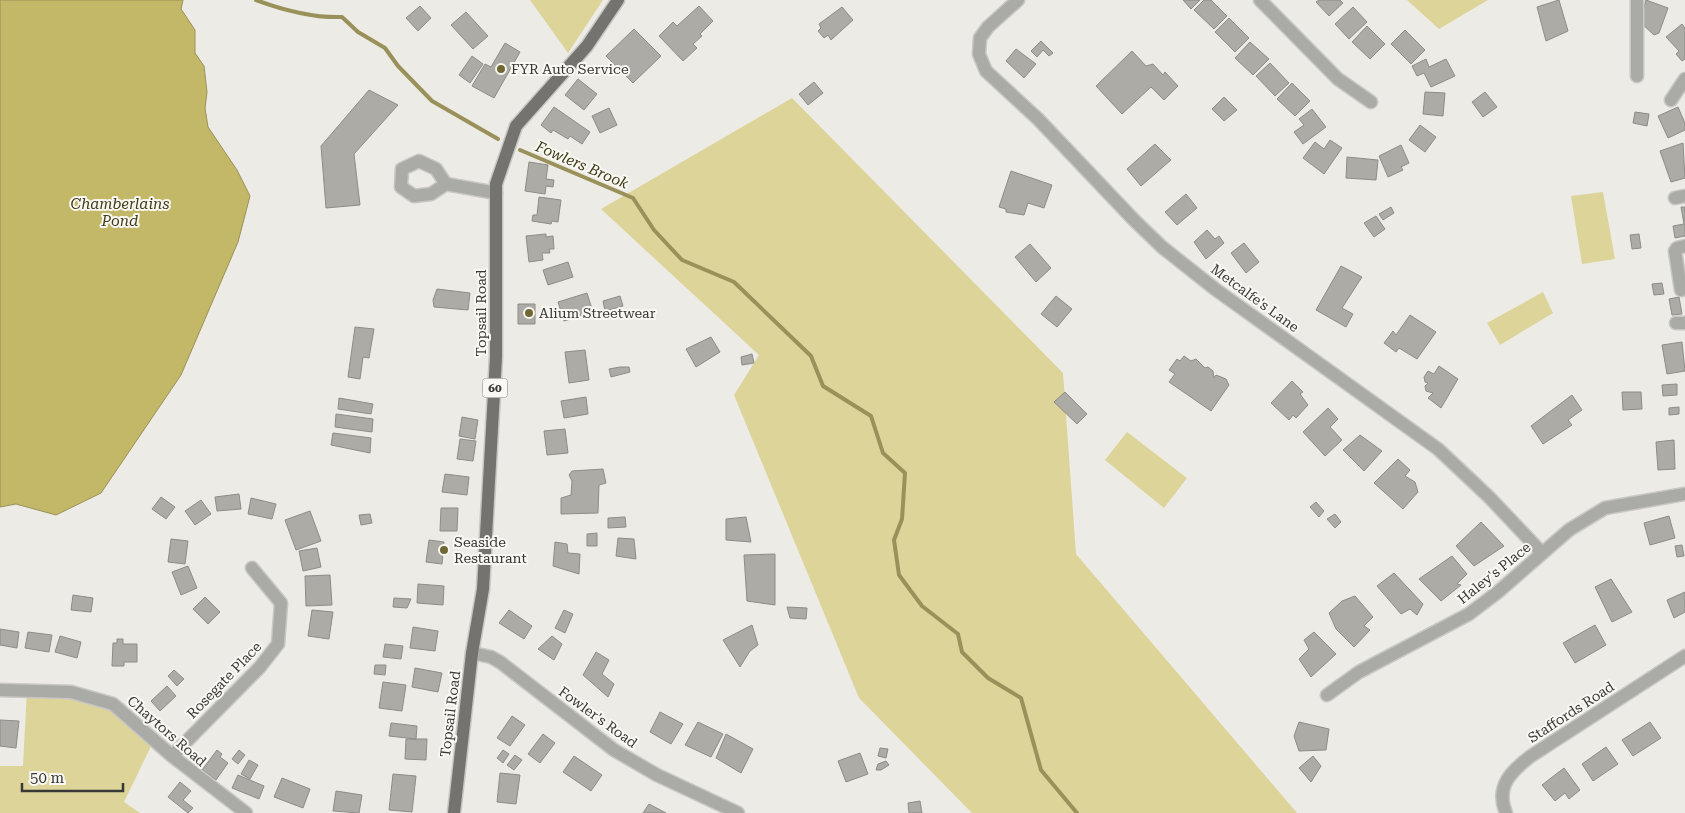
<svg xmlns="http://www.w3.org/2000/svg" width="1685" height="813" viewBox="0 0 1685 813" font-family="'Roboto Serif',serif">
  <rect width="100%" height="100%" fill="#ecebe6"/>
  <path fill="#ddd499" d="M530 0H603L568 53Z
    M1407 0H1488L1439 29Z
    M792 98 1063 373 1076 554 1297 813H972L859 698 734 395 759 355 601 209Z
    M1603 192 1615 259 1582 264 1571 196Z
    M1543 292 1553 313 1500 345 1487 323Z
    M1127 432 1187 478 1164 508 1105 460Z
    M27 690 113 704 154 740 124 802 140 813H0V766H23Z"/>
  <path fill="#c3b768" stroke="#999159" d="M0 0H183L181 9 195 30V53L204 66 207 92 205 108 208 127 237 170 250 196 238 242 181 375 101 493 56 515 16 504 0 507Z"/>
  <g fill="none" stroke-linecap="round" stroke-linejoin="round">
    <path stroke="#999159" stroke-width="4" d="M256 0C283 10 313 18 342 17L358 32 385 48 398 66 432 101 498 139
      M520 150 633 198 654 230 682 260 734 282 811 356 823 386 871 416 883 453 905 473 902 519 894 540 899 575 922 606 958 634 962 652 988 678 1021 698 1041 770 1077 813"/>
  </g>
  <path fill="#acaba6" stroke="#8d8c88" d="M1183 0H1200L1191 9Z
    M1204 0H1211L1227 16 1214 29 1194 10Z
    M1319 0H1340L1343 3 1329 16 1316 2Z
    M1559 0 1568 31 1546 41 1537 7Z
    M1646 0 1668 8 1659 33 1654 35 1640 22Z
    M420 6 431 18 418 31 406 18Z
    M699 6 713 21 700 34 702 36 693 44 697 48 683 61 659 36 673 22 677 26Z
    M842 7 853 20 831 40 828 35 824 38 818 31 821 28 819 24Z
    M1353 7 1367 22 1349 39 1335 24Z
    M466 12 488 36 473 49 451 25Z
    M1229 18 1249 38 1235 52 1215 32Z
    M1682 24 1685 28V59L1682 61 1676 54 1679 51 1666 37Z
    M1367 26 1385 44 1370 59 1352 42Z
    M634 29 661 56 633 83 606 56Z
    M1405 30 1425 50 1411 64 1391 44Z
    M1041 41 1053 53 1049 56 1043 50 1037 57 1031 51Z
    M1250 42 1269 59 1253 75 1235 58Z
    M505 43 520 52 494 98 472 86 485 64 491 67Z
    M1016 49 1036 64 1024 78 1006 61Z
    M1132 51 1146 66 1153 64 1163 75 1165 72 1178 86 1164 100 1151 87 1122 114 1096 86Z
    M472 56 483 64 470 83 459 75Z
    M1426 59 1429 67 1446 59 1455 76 1431 87 1424 73 1417 76 1412 66Z
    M1270 63 1289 83 1275 96 1256 76Z
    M578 79 597 94 584 110 565 95Z
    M814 82 823 93 808 105 799 94Z
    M1292 83 1310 101 1295 116 1277 99Z
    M369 90 398 105 354 154 360 205 326 208 321 146Z
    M1425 92 1445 93 1443 116 1423 114Z
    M1485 92 1497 107 1483 117 1472 102Z
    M1224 97 1237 110 1224 121 1212 109Z
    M554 107 590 132 582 144 570 136 568 139 553 130 551 133 541 125Z
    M1678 107 1685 123V130L1668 138 1658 116Z
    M609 108 617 125 600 133 592 116Z
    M1312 109 1326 127 1303 144 1294 132 1304 125 1299 119Z
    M1635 112 1649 114 1647 126 1633 123Z
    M1420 125 1436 137 1425 152 1409 140Z
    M1330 140 1342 148 1324 174 1303 158 1315 142 1324 149Z
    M1683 143 1685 178 1671 182 1660 151Z
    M1155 144 1171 160 1141 186 1127 169Z
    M1401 145 1409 163 1401 167 1403 170 1388 177 1379 156Z
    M1347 157 1378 160 1376 180 1346 178Z
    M529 162 548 165 546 179 554 180 553 187 546 186 545 194 525 191Z
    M1011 171 1052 185 1044 208 1028 203 1024 215 1006 212V209L999 207Z
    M1186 194 1197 208 1177 225 1165 212Z
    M539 197 561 200 558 222 552 221 551 224 532 221 533 215H537Z
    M1391 207 1394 213 1383 220 1379 214Z
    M1681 207H1685V236L1675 238 1673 226 1684 224Z
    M1376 216 1385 229 1374 237 1364 223Z
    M1207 230 1215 239 1219 236 1224 243 1206 259 1194 242Z
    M546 234V237L553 236 554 249H549L550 253H542L543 260 529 262 526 236Z
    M1639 234 1641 248 1632 249 1630 235Z
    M1244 243 1259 262 1246 273 1231 253Z
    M1030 244 1051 268 1036 282 1015 257Z
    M568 262 573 277 548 285 543 270Z
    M1341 266 1362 277 1342 308 1353 314 1346 327 1316 310Z
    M1662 283 1664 294 1654 295 1652 284Z
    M437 289 470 293 468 310 434 307 433 300Z
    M587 293 593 312 564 321 558 302Z
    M620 296 623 306 605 311 603 301Z
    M1056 296 1072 309 1057 327 1041 314Z
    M1679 297 1682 314 1672 315 1669 299Z
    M518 304H535V324H518Z
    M1410 315 1436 332 1417 359 1399 348 1396 352 1384 343 1393 331 1396 335Z
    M355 327 374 329 369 358 363 357 360 379 348 377Z
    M711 337 720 352 696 367 686 349Z
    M1682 342 1685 371 1667 374 1662 345Z
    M585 350 589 380 569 383 565 352Z
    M752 354 754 363 742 365 741 357Z
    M1184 356 1191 361 1196 359 1205 368 1208 367 1213 371 1214 378 1216 375 1226 379 1229 385 1211 411 1169 382 1175 374 1169 370 1177 359 1180 361Z
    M1439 366 1458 379 1441 408 1428 398 1433 393 1426 391 1425 386 1428 383 1425 382 1424 377 1428 371 1434 374Z
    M620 367H629L630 372 611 377 609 369Z
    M1292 381 1303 392 1300 394 1308 405 1296 418 1293 415 1289 420 1271 403Z
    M1677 384V395L1663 396 1662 385Z
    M1065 392 1087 414 1077 424 1054 402Z
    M1622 392H1641L1642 409 1623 410Z
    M1572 395 1582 410 1568 420 1572 425 1543 444 1531 426Z
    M586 397 588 414 564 418 561 401Z
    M339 398 373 404 371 414 338 409Z
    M1679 407V414L1669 415V408Z
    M1328 408 1338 419 1330 427 1342 440 1325 456 1303 432Z
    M336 414 373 419 372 432 335 427Z
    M462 417 478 420 475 439 459 436Z
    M565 429 568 453 547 455 544 431Z
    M333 433 371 438 370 453 331 445Z
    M1360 435 1382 451 1364 471 1343 450Z
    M460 439 476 441 473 461 457 459Z
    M1674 440 1675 469 1658 470 1656 442Z
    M1398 459 1410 470 1405 476 1415 482 1418 492 1403 509 1374 483Z
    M603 469 606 483 599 485 598 513 561 514V498L571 495 572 481 569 475 572 471Z
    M445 474 469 477 467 495 442 492Z
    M239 494 241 509 217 511 215 497Z
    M161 497 175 507 166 519 152 509Z
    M251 498 276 504 272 519 248 514Z
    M201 500 211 514 195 525 185 511Z
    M1316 502 1324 511 1319 517 1310 507Z
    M441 508H458L457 531H440Z
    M310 511 321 541 296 550 285 520Z
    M370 514 372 523 361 525 359 515Z
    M1335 514 1341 522 1335 528 1327 519Z
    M1669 516 1675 538 1650 545 1644 523Z
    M625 517 626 527 608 528V518Z
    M746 517 751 542 726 540V519Z
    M1481 522 1504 546 1474 566 1456 546Z
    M597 533V546H587V534Z
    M618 538 634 539 636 559 616 556Z
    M171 539 188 541 185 564 168 562Z
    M429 540 444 542 442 564 426 562Z
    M555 542 567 544 568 553 580 554 579 574 553 566Z
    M1682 545 1684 556 1677 557 1675 546Z
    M317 548 321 567 303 571 299 551Z
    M775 554V605L747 601 744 555Z
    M1452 556 1467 574 1457 584 1461 585 1441 601 1419 579Z
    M188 566 197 588 181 595 172 572Z
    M1394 573 1423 604 1417 615 1410 609 1401 614 1377 586Z
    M330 575 332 605 306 606 305 576Z
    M1611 579 1632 612 1612 622 1595 587Z
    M418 584 444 586 443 605 417 603Z
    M1685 592V612L1674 618 1667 600Z
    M73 595 93 598 91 612 71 610Z
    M1355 596 1373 617 1364 626 1370 630 1354 647 1336 629 1329 613 1342 601Z
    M205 597 220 612 208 624 193 609Z
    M394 598 411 599 407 608 393 607Z
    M787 607 807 608 806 619 790 618Z
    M312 610 333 612 329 639 308 636Z
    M509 610 532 626 524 639 499 623Z
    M564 610 573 614 565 633 555 628Z
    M752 625 758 645 750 651 740 667 723 640Z
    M1595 625 1606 645 1575 663 1563 643Z
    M413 627 438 631 435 651 410 648Z
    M0 629 19 632 17 648 0 645Z
    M28 632 52 635 49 652 25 648Z
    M1314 632 1336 654 1311 677 1299 659 1309 649 1304 640Z
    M60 636 81 642 77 658 55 652Z
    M552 636 562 644 554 660 538 649Z
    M117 639H123V644H137V662H124V666H112L113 643H117Z
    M385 644 403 646 401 659 383 657Z
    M596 652 609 660 602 674 614 684 608 697 583 675Z
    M375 665H386L385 675 374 674Z
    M415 668 442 673 438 692 412 687Z
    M174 670 184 679 177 686 168 676Z
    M383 682 406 685 402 711 379 708Z
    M167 686 176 696 160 711 151 701Z
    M660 712 683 724 671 744 650 732Z
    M512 716 525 725 510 746 497 738Z
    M0 720 19 721 16 748 0 746Z
    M698 722 723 734 711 757 685 745Z
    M1299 722 1329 729 1326 750 1299 751 1294 736Z
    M1650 722 1661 738 1633 756 1622 740Z
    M391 723 417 726 416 739 389 736Z
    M543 734 555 743 540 763 528 754Z
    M726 734 753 749 741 773 716 758Z
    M406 739H427L426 760 405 759Z
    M1606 747 1618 764 1593 781 1582 764Z
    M880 748 888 749 886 758 878 756Z
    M217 750 222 754 220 757 228 763 216 780 202 770Z
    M239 750 245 755 238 764 232 759Z
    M503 750 509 754 503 763 497 758Z
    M860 753 868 774 846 782 838 761Z
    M515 755 522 760 514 770 507 765Z
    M574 756 602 775 591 791 563 772Z
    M1313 756 1321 766 1311 782 1299 768Z
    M249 760 258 765 250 779 241 774Z
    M886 761 889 765 881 770H876L878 764Z
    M1564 768 1580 790 1569 799 1565 793 1555 801 1542 785Z
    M500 773 520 775 516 804 497 802Z
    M393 774 416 776 412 812 389 810Z
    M238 775 264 786 259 799 232 788Z
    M282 778 310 789 303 808 274 797Z
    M180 782 191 791 183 800 193 808 188 813 168 797Z
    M336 791 362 795 359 813 333 811Z
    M920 801 922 813H909L908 803Z
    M649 804 666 813H643Z"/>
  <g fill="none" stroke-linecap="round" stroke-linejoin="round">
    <defs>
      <path id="minor" d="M1018 0 988 27 980 38 979 54 986 71 1038 119 1134 220 1162 247 1215 289 1438 449 1489 497 1542 553
        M1260 0 1338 79 1371 102
        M1637 0V76
        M1671 100 1685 79
        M446 184 436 169 419 161 402 169 401 187 414 196 431 194 446 184 496 193
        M1675 198 1685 196
        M1685 246 1677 248 1675 251 1681 290 1685 289
        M1676 323H1685
        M472 653 491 657 500 662 614 750 657 775 738 813
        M0 690 71 692 113 704 172 756 246 813
        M1327 695 1359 672 1469 614 1498 592 1569 530 1605 508 1685 494
        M172 756 260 667 278 644 281 603 252 568
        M1506 813C1495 787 1511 771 1531 756L1685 656"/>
      <path id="major" d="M454 813 472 653 483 589 496 357V184L516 126 587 46 618 0"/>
    </defs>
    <use href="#minor" stroke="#c8c7c3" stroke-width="15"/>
    <use href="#major" stroke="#c8c7c3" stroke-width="15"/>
    <use href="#minor" stroke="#aaaaa7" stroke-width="12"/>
    <use href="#major" stroke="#747370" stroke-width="12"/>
  </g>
  <g fill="#706834" stroke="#f9f8f3" stroke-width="2">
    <circle cx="501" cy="69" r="5"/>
    <circle cx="529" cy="313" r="5"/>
    <circle cx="444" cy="550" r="5"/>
  </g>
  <g text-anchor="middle" stroke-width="4" stroke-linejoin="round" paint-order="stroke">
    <rect fill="#f9f8f3" stroke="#72726f" stroke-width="1" x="482.5" y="378.5" width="25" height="19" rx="4"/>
    <g font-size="12" font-weight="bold" fill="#383836">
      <text x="495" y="392">60</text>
    </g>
    <g font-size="14" fill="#383836" stroke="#f9f8f3" text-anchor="start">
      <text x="511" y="74">FYR Auto Service</text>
      <text x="539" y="318">Alium Streetwear</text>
      <text x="454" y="547">Seaside<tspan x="454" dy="16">Restaurant</tspan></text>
    </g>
    <g font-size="14" fill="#383836" stroke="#f9f8f3">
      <text transform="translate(1255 298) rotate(36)" y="5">Metcalfe's Lane</text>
      <text transform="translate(481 313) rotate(-90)" y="5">Topsail Road</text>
      <text transform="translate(1494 573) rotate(-39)" y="5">Haley's Place</text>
      <text transform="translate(224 680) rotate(-46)" y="5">Rosegate Place</text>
      <text transform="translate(1571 712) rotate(-33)" y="5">Staffords Road</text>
      <text transform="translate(450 714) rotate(-83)" y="5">Topsail Road</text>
      <text transform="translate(598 717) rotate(36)" y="5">Fowler's Road</text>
      <text transform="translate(167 731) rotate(41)" y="5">Chaytors Road</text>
    </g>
    <g font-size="15" font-style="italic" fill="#403b18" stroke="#f9f8f3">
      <text transform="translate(582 165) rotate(23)" y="5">Fowlers Brook</text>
      <text x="120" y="209">Chamberlains<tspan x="120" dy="17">Pond</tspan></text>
    </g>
  </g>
  <path d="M22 783v8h101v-8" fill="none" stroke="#383836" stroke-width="2.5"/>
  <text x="30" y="783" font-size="15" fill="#383836" stroke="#f9f8f3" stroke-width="4" paint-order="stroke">50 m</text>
</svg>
